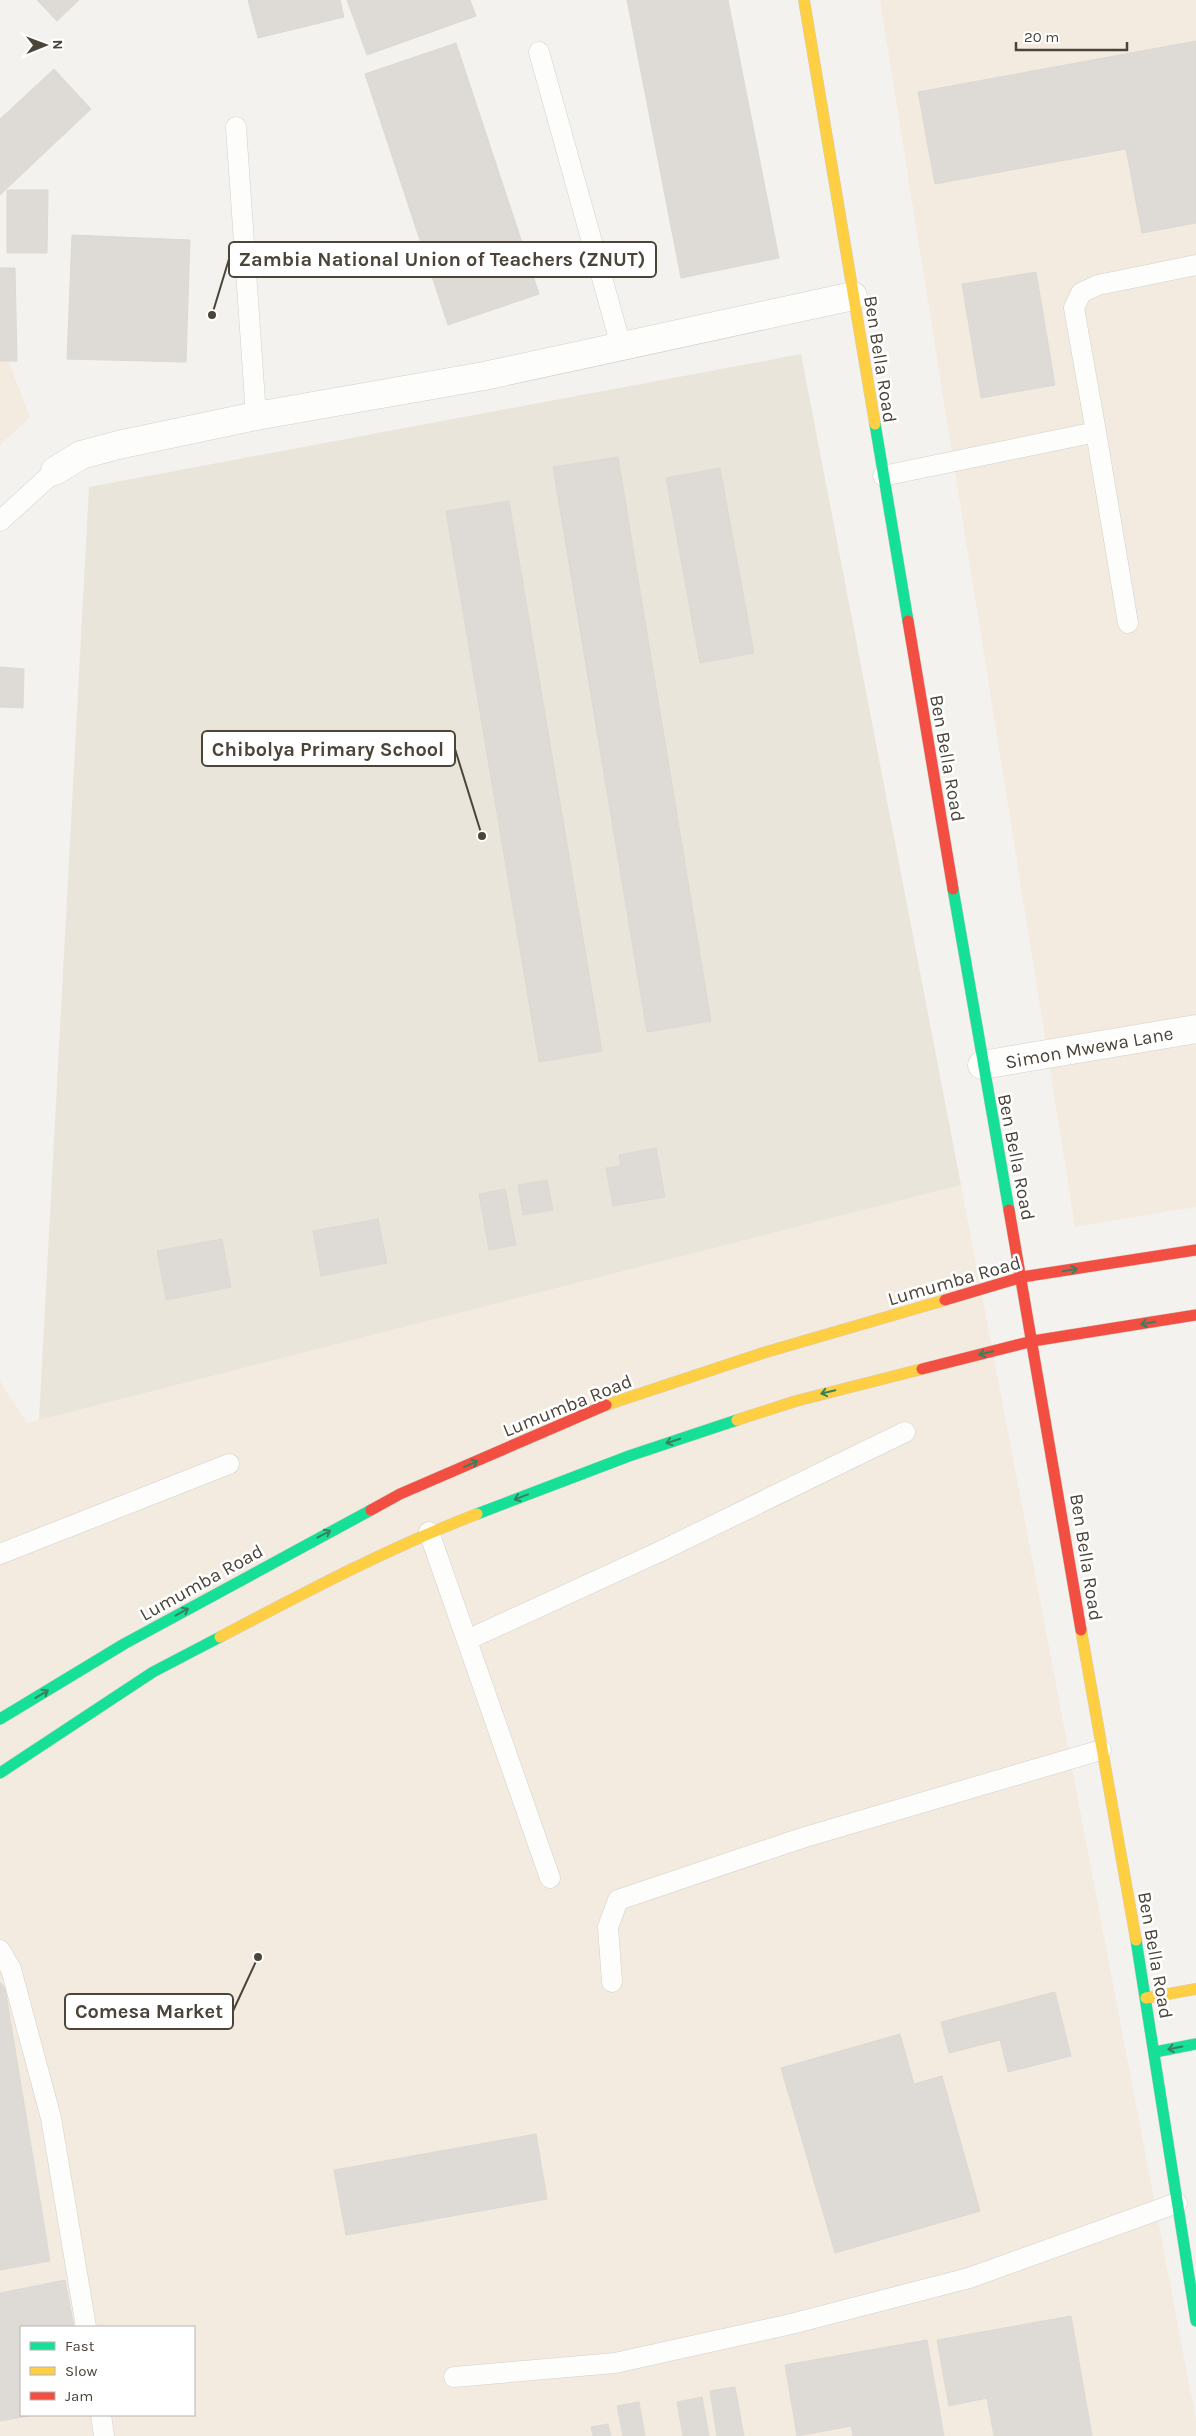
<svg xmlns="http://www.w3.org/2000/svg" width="1196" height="2436" viewBox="0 0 1196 2436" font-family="Karla,sans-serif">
  <rect width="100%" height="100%" fill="#f4f2ee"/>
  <path fill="#f3ebdf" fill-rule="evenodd" d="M880 0H1196V1207L1075 1227Z
    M0 339 30 417 0 445Z
    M961 1185 1196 2420V2436H0V1381L27 1423ZM21 2327H194V2415H21Z"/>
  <path fill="#eae5da" d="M801 354 961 1185 39 1420 89 487Z"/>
  <path fill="#dedbd6" stroke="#dcd9d4" d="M37 0H79L57 21Z
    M248 0H340L344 17 258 38Z
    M347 0H470L476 16 367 55Z
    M627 0H728L779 258 681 278Z
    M1196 41V223L1142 233 1126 149 935 184 918 92Z
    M456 43 539 294 448 325 365 74Z
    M54 69 91 109 0 195V119Z
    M7 190H48L47 253H7Z
    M72 235 190 240 186 362 67 359Z
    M0 268H15L17 361H0Z
    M1036 272 1055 385 981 398 962 284Z
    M618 457 711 1021 647 1032 553 467Z
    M720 468 754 653 700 663 666 478Z
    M509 501 602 1051 539 1062 446 511Z
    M0 667 24 669 23 708 0 707Z
    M656 1148 665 1197 613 1206 606 1168 621 1166 619 1155Z
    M547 1180 553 1210 523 1215 518 1185Z
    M505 1189 516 1245 489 1250 479 1194Z
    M378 1219 387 1263 321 1276 313 1231Z
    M222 1239 231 1287 166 1300 157 1251Z
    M0 1982 5 1988 50 2261 0 2270Z
    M1055 1992 1071 2056 1008 2072 1000 2040 949 2053 941 2022Z
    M900 2034 914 2084 942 2076 980 2211 835 2253 781 2068Z
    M536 2134 547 2199 346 2235 334 2170Z
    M65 2280 74 2327H21V2415H34L0 2421V2293Z
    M1071 2316 1092 2436H994L987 2398 949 2406 937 2340Z
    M927 2340 944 2436H853L851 2426 797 2436 785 2365Z
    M735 2387 744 2436H717L710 2391Z
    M702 2397 709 2436H683L677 2402Z
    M639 2402 645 2436H623L617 2406Z
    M608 2424 611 2436H593L591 2427Z"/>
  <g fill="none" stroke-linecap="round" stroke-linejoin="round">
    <defs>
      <path id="lane" d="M539 52 621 346
        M236 127 256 416
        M1096 432 1128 623
        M883 476 1096 432 1074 308 1081 293 1098 285 1196 265
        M0 521 55 471
        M429 1532 550 1878
        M0 1554 229 1464
        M467 1640 661 1551 905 1432
        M0 1950 11 1969 51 2118 86 2327
        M612 1982 608 1927 618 1900 802 1838 1101 1750
        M454 2377 615 2363 791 2324 969 2278 1177 2203
        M101 2415 104 2436"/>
      <path id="street" d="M55 471 81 455 118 445 256 416 484 376 853 296
        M982 1065 1196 1029"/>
      <path id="fast" d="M875 424 908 621
        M953 889 1009 1210
        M477 1514 629 1456 737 1420
        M0 1719 124 1644 371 1510
        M0 1773 153 1672 220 1637
        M1136 1940 1196 2321
        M1155 2052 1196 2044"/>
      <path id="slow" d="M804 0 875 424
        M606 1405 763 1353 945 1300
        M737 1420 796 1401 922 1369
        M1081 1630 1136 1940
        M220 1637C304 1593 388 1548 477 1514
        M1146 1998 1196 1989"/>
      <path id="jam" d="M908 621 953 889
        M1009 1210 1081 1630
        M945 1300 1022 1277 1196 1250
        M922 1369 1033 1341 1196 1315
        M371 1510 400 1494 606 1405"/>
    </defs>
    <use href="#lane" stroke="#d2d0cb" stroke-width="21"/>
    <use href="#street" stroke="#d2d0cb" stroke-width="29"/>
    <use href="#fast" stroke="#d3cfc5" stroke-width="12"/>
    <use href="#slow" stroke="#d3cfc5" stroke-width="12"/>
    <use href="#jam" stroke="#d3cfc5" stroke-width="12"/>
    <use href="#lane" stroke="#fdfdfc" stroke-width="20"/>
    <use href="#street" stroke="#fdfdfc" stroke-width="28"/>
    <use href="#fast" stroke="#16e098" stroke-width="11"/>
    <use href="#slow" stroke="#ffcf43" stroke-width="11"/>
    <use href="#jam" stroke="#f24e42" stroke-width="11"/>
  </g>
  <defs><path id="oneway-shaft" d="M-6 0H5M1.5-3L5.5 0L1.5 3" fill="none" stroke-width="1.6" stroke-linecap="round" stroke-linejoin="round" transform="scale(1.25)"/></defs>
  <g stroke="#36825f">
    <use href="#oneway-shaft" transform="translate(1070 1270) rotate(-9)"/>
    <use href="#oneway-shaft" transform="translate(1148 1323) rotate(171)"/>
    <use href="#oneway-shaft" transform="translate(986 1353) rotate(166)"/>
    <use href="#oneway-shaft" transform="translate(828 1392) rotate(166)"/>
    <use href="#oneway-shaft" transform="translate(673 1441) rotate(162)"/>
    <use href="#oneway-shaft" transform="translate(471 1464) rotate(-23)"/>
    <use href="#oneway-shaft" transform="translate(521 1497) rotate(159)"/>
    <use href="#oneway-shaft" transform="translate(324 1534) rotate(-28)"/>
    <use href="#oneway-shaft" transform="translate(182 1612) rotate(-29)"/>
    <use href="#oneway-shaft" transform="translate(42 1694) rotate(-31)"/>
    <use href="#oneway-shaft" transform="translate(1175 2048) rotate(169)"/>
  </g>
  <g text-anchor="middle" stroke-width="5" stroke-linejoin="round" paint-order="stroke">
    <g font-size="19" fill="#4b4439" stroke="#fff">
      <text transform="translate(881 359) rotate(81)" y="7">Ben Bella Road</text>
      <text transform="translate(948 758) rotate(80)" y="7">Ben Bella Road</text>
      <text transform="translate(1089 1047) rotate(-10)" y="7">Simon Mwewa Lane</text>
      <text transform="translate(1017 1157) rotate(79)" y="7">Ben Bella Road</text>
      <text transform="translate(954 1280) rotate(-16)" y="7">Lumumba Road</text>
      <text transform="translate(567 1405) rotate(-22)" y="7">Lumumba Road</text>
      <text transform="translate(1087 1557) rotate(81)" y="7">Ben Bella Road</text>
      <text transform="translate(201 1582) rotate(-29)" y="7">Lumumba Road</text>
      <text transform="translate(1156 1955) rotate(80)" y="7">Ben Bella Road</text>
    </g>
  </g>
  <path fill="none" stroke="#4b4439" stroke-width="2" d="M212 315L229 259M482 836L455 749M258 1957L233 2011"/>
  <g fill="#4b4439" stroke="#fff" stroke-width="2">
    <circle cx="212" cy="315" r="5"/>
    <circle cx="482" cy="836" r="5"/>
    <circle cx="258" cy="1957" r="5"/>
  </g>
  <g fill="#fff" stroke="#4b4439" stroke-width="2">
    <rect x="229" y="242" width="427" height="35" rx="5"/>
    <rect x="202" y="731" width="253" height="35" rx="5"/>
    <rect x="65" y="1994" width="168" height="35" rx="5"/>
  </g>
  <g font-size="20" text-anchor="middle" font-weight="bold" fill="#4b4439">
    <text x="442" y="266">Zambia National Union of Teachers (ZNUT)</text>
    <text x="328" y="756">Chibolya Primary School</text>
    <text x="149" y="2018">Comesa Market</text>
  </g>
  <rect x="20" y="2326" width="175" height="90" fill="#ffffff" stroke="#b7b4b0"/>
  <rect x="30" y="2342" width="25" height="8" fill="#16e098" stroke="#b7b4b0"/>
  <text x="65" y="2351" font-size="15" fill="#4b4439">Fast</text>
  <rect x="30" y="2367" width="25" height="8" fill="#ffcf43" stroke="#b7b4b0"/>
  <text x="65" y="2376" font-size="15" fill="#4b4439">Slow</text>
  <rect x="30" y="2392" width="25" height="8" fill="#f24e42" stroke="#b7b4b0"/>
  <text x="65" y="2401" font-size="15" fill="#4b4439">Jam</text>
  <g transform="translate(45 45) rotate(89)" stroke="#ffffff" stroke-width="4" paint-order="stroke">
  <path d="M0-4L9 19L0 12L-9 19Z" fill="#4b4439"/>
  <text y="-8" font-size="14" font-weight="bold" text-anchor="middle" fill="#4b4439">N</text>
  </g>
  <path d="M1016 42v8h111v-8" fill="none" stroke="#4b4439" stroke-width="2.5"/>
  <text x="1024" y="42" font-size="15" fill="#4b4439" stroke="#ffffff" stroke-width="4" paint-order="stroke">20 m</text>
</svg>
